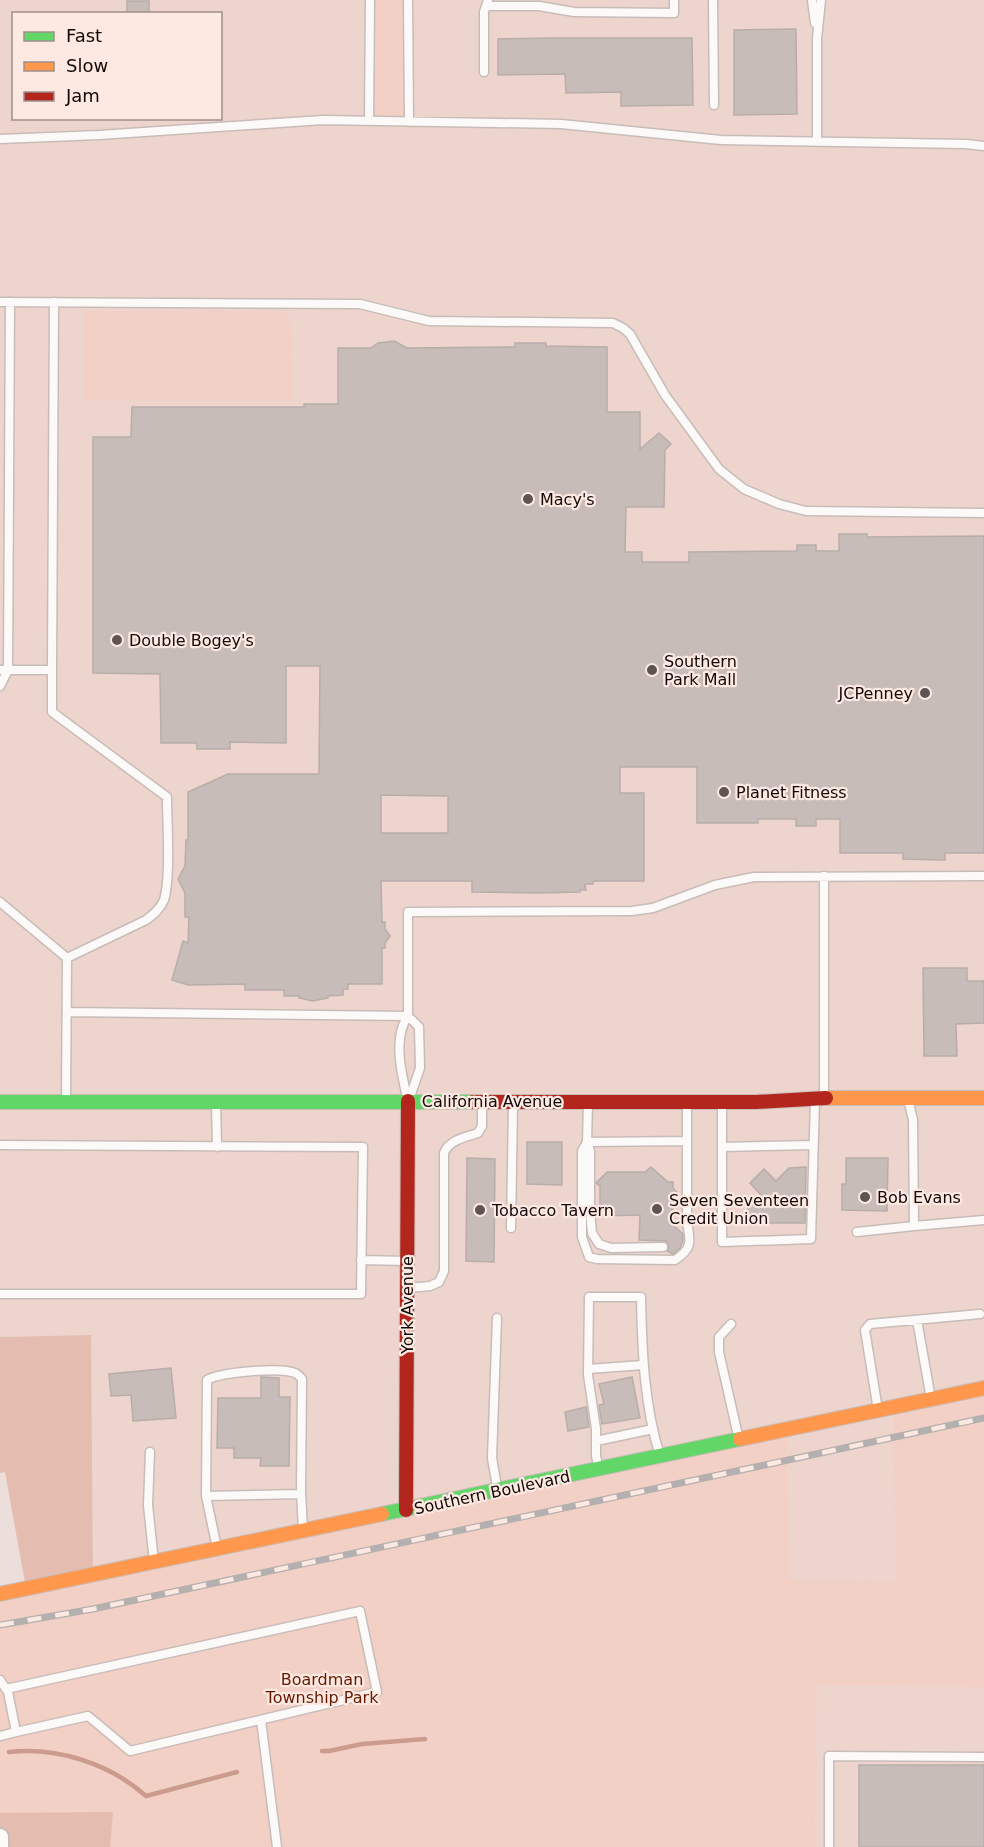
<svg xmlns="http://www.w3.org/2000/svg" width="984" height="1847" viewBox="0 0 984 1847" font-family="'DejaVu Sans',sans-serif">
  <rect width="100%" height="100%" fill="#ecdeda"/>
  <path fill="#edd4cd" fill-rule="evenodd" d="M0 0H984V1388L893 1407 897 1581H789L787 1430 93 1575 91 1335 0 1337ZM14 14H220V118H14Z
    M817 1686 984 1687V1847H815Z"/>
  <path fill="#f3d0c5" d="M370 0H408L409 122 369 121Z
    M84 311H282L288 317 291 324 292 400H84Z
    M984 1388V1687L817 1686 815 1847H0V1594L787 1430 789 1580 896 1581 893 1407Z"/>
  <path fill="#e5bcb0" d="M91 1335 93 1575 26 1588 5 1472 0 1473V1337Z
    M113 1812 110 1847H0V1813Z"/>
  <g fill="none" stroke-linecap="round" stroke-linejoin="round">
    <path stroke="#cb9c8d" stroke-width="4.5" d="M322 1751H329L362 1744 425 1739
      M9 1752C57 1747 109 1763 146 1796L237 1772"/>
  </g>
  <path fill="#c7bcb8" stroke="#b8adaa" stroke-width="1.5" fill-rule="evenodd" d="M127 1H149V14H127Z
    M796 29 797 114 734 115V30Z
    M552 38H692L693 105 621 106V92L566 93 565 74 498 75V39Z
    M394 341 407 348 515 347V343H546V346L607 347V412H640V449L659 433 671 444 665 450 664 507H626L625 552H642V562H689V552L797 551V545H816V551H839V534H867V537L984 536V853H945V860L903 859V853H840V819H816V826H796V819H758V823H697V767H620V793H644V881H594L593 884H585L586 890H580V892L537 893 472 892V881H381L382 922H385V929L390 936 385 943V948H382V984H348V989H343V995L328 996V998L313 1001 299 998V996H284V990H245V984L188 985 172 980 183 941 188 943 189 917H185V893L178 879 185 866 186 840H188V792L228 774H319L320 666H286V743L230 742V749H197V743H161L160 674 93 673V437H131L132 407H304V404H338V348H371L378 343ZM381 795 448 796V833H381Z
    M923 968H967V981H984V1023L956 1024 957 1056H924Z
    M527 1142H562V1185L527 1184Z
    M467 1158 495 1159 494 1262 466 1261Z
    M846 1158H888L887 1211 842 1210V1184H846Z
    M651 1167 668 1182H673V1188L679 1195 673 1202 672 1224 683 1234V1240L680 1248 673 1254 667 1251 669 1246 666 1241 639 1240 640 1215 600 1216V1186L596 1183 607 1172H645Z
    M806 1167 805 1223H748V1209L761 1195 750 1183 764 1169 776 1181 789 1168Z
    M171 1368 176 1418 133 1421 131 1395 111 1396 109 1374Z
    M261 1377 279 1378V1397H290L289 1466H260L261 1458H234V1448H217L218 1398H261Z
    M632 1377 640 1418 602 1424 599 1405 604 1404 599 1384Z
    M586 1407 589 1427 568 1431 565 1412Z
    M859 1765H984V1847H859Z"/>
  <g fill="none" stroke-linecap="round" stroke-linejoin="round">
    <defs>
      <path id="lane" d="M408 0 409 122
        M713 0 714 105
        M812 0 815 23
        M488 6H539L574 12 674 13V0
        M484 72V12L488 0
        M369 121 370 0
        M0 139 99 135 323 120 561 124 721 140 966 144 984 146
        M817 142V39L821 0
        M0 302 360 304 429 321 613 323 623 328 630 334 665 395 719 469 744 489 779 504 806 511 984 513
        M0 670H8L10 302
        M52 670V712L167 797C167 823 171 877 164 900 160 909 154 914 146 920L67 958
        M0 686 8 670H52L54 302
        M0 902 67 958
        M67 1012 408 1016 419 1027 420 1068 409 1100
        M824 1098V876
        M908 1099 913 1120 914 1226 984 1220
        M66 1101 67 958
        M408 1101C402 1076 392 1038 408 1016V912L632 911 653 908 715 885 754 877 984 876
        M216 1102 217 1147
        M588 1102 587 1142 590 1151V1211L592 1233 599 1244 611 1248 663 1247
        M722 1102V1242L811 1239 815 1100
        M587 1142 582 1151V1237L589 1257 597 1259 675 1260C692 1249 691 1242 687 1223V1104
        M587 1142 687 1141
        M0 1145 363 1147 361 1294H0
        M722 1147 813 1145
        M511 1228 513 1105
        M857 1232 914 1226
        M361 1260 407 1261
        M408 1288 430 1286 439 1282 444 1271V1153C449 1140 466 1137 478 1133L482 1126V1102
        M917 1320 931 1399
        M731 1324 719 1337V1352L739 1440
        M588 1369 643 1365
        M878 1410 865 1330 870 1324 980 1314
        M596 1441 653 1429
        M150 1452 148 1505 154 1562
        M599 1469 596 1456V1429L588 1375 589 1297H641C642 1350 644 1405 660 1456
        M497 1487 492 1458 497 1318
        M206 1496 207 1380C221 1372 280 1367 295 1373 298 1374 300 1377 302 1379L301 1491 303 1531
        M217 1548 206 1496 301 1494
        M0 1680 8 1692 16 1732 0 1736
        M6 1689 360 1611 377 1692 130 1751 88 1716 16 1732
        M261 1720 277 1847
        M829 1847V1756L984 1757"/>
      <path id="street" d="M0 1837V1847"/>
      <path id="fast" d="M0 1102H473
        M382 1514 740 1439"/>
      <path id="slow" d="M826 1098H984
        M740 1439 984 1388
        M0 1594 382 1514"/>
      <path id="jam" d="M473 1102H756L826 1098
        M406 1510 408 1101"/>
    </defs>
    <use href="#lane" stroke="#c8bcb9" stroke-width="11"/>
    <use href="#street" stroke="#c8bcb9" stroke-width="20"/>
    <use href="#fast" stroke="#c8bcb9" stroke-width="16"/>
    <use href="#slow" stroke="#c8bcb9" stroke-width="16"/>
    <use href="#jam" stroke="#c8bcb9" stroke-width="16"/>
    <use href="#lane" stroke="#fcfaf9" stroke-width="8"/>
    <use href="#street" stroke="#fcfaf9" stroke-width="16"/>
    <use href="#fast" stroke="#63d668" stroke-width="14"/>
    <use href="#slow" stroke="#ff974d" stroke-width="14"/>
    <use href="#jam" stroke="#b3261e" stroke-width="14"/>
    <defs>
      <path id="rail" d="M0 1625 93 1609 984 1418"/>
    </defs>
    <use href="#rail" stroke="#b3b0af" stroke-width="7"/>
    <use href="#rail" stroke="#fee9e2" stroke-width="4.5" stroke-dasharray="14" stroke-linecap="butt"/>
  </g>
  <g fill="#5e5451" stroke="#fee9e2" stroke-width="2">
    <circle cx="528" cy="499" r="6"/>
    <circle cx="117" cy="640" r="6"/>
    <circle cx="652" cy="670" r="6"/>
    <circle cx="925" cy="693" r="6"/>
    <circle cx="724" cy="792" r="6"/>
    <circle cx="865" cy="1197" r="6"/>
    <circle cx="657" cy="1209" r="6"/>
    <circle cx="480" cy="1210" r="6"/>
  </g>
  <g text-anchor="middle" stroke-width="4.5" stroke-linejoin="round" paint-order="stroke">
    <g font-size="16" fill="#110907" stroke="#fee9e2" text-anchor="start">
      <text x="540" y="505">Macy's</text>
      <text x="129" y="646">Double Bogey's</text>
      <text x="664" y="667">Southern<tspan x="664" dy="18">Park Mall</tspan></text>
      <text x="913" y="699" text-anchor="end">JCPenney</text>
      <text x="736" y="798">Planet Fitness</text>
      <text x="877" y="1203">Bob Evans</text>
      <text x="669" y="1206">Seven Seventeen<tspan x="669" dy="18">Credit Union</tspan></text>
      <text x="492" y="1216">Tobacco Tavern</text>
    </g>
    <g font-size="16" fill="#110907" stroke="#fee9e2">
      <text x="492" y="1107">California Avenue</text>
      <text transform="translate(407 1305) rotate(-90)" y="6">York Avenue</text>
      <text transform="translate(492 1492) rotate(-12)" y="6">Southern Boulevard</text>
    </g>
    <g font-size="16" fill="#641a00" stroke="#fee9e2">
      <text x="322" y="1685">Boardman<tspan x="322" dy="18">Township Park</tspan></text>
    </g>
  </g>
  <rect x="12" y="12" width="210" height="108" fill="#fee9e2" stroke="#9f8f8a" stroke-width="1.5"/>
  <rect x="24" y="32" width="30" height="9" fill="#63d668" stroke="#9f8f8a" stroke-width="1.5"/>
  <text x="66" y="42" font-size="18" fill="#110907">Fast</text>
  <rect x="24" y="62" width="30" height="9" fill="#ff974d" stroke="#9f8f8a" stroke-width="1.5"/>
  <text x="66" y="72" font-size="18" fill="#110907">Slow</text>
  <rect x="24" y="92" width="30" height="9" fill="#b3261e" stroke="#9f8f8a" stroke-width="1.5"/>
  <text x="66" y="102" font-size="18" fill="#110907">Jam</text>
</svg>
